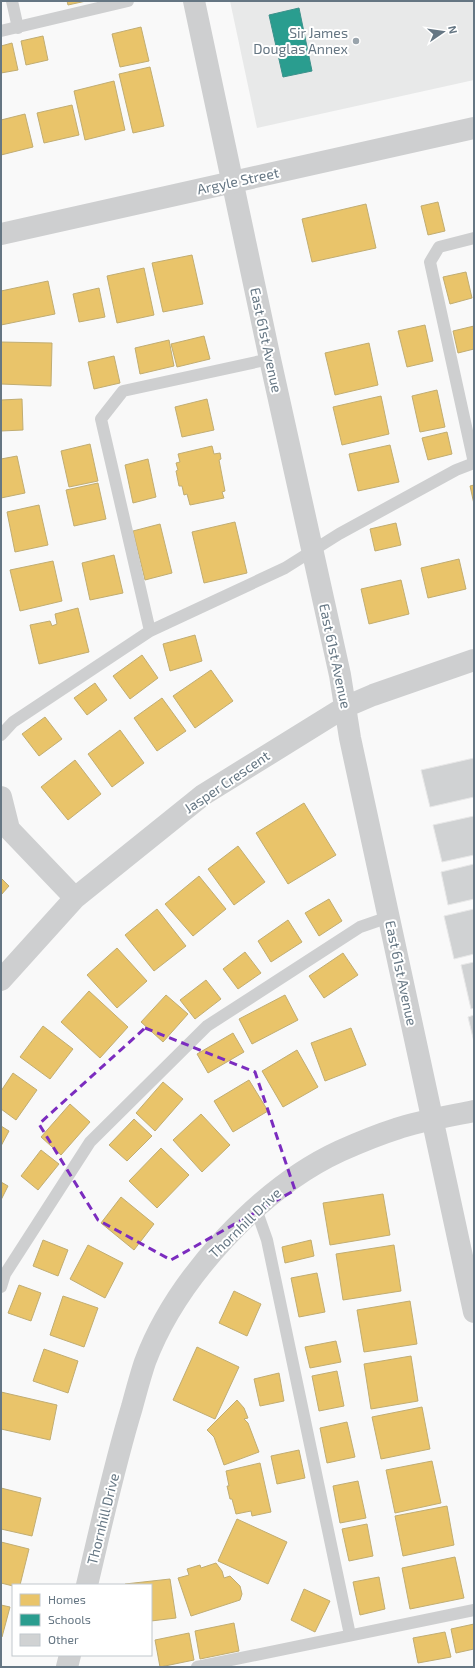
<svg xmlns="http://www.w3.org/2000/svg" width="475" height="1668" viewBox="0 0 475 1668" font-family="'Exo 2',sans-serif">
  <rect width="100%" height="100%" fill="#f9f9f9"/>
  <path fill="#e8e9e9" d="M230 1H474V80L257 128Z"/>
  <path fill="#e9c46a" stroke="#c1ad72" d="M67 1H86L68 5Z
    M141 27 149 61 120 67 112 34Z
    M43 36 48 60 26 65 21 41Z
    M12 43 18 70 1 73V46Z
    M150 67 164 126 133 133 119 74Z
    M114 81 125 130 85 140 74 91Z
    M72 105 79 135 44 143 37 113Z
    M25 114 33 147 1 155V120Z
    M438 202 445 231 428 235 421 206Z
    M366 204 376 248 312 262 302 219Z
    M192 255 203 304 163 312 152 263Z
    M144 268 154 315 117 323 107 276Z
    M466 272 472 298 450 304 443 277Z
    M48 281 55 314 1 325V291Z
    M99 288 105 317 79 322 73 294Z
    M425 325 433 361 407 367 398 331Z
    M474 326V349L458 353 453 331Z
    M204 336 210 359 177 367 171 344Z
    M169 340 174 366 140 374 135 348Z
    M1 342 52 343 51 386 1 384Z
    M369 343 378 385 335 395 325 353Z
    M114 356 120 383 94 389 88 362Z
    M437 390 445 427 420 432 412 396Z
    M381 396 389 434 342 445 333 407Z
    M22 399 23 430 1 431V400Z
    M207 399 214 430 182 437 175 407Z
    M447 432 452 454 428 460 422 438Z
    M90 444 98 481 69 487 61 451Z
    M390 445 399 482 358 491 349 454Z
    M212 446 214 454 220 453 221 459 219 460 225 491 222 492 224 498 190 505 187 494 184 495 182 486H179L176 471 178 470 176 463 180 462 178 454Z
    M17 456 25 493 1 498V459Z
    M148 459 156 497 133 503 125 465Z
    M98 483 106 519 74 526 66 490Z
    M474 485V504L470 486Z
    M39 505 48 545 15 552 7 512Z
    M235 522 247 573 204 583 192 532Z
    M396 523 401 545 375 551 370 529Z
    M160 524 172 573 145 580 133 531Z
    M114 555 123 593 90 600 82 563Z
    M459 559 466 589 428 598 421 568Z
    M53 561 62 601 20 611 10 570Z
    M401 580 409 614 369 624 361 589Z
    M78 608 89 652 39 664 30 625 50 621 52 626 57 624 55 614Z
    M195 635 202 661 170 671 163 644Z
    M142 655 158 678 130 699 113 676Z
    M211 670 233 701 195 728 173 696Z
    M95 683 107 700 87 715 74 698Z
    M162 698 186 731 157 751 134 718Z
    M45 717 62 739 39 756 22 734Z
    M120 730 144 763 112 787 88 754Z
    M75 760 101 794 68 820 41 787Z
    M304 803 336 855 288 884 256 833Z
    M238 846 265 882 234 905 208 869Z
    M199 876 226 909 193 936 165 904Z
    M1 878 9 886 1 895Z
    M329 899 342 921 319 936 305 913Z
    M157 909 186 946 154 971 125 935Z
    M288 920 302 942 271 962 258 941Z
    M117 948 147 981 117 1008 87 975Z
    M245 952 261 973 238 989 223 969Z
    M343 953 358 975 324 998 309 976Z
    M206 980 221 999 195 1019 180 1000Z
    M89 991 128 1027 100 1058 61 1022Z
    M166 995 188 1014 163 1042 141 1022Z
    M285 995 298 1020 252 1044 239 1019Z
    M43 1026 73 1049 50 1079 20 1057Z
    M351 1028 366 1065 325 1081 311 1043Z
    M233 1033 244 1052 208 1073 197 1054Z
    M297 1050 318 1087 283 1107 262 1071Z
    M13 1073 37 1090 16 1120 1 1109V1091Z
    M249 1080 268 1111 233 1132 214 1101Z
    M163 1082 183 1099 155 1131 136 1113Z
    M70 1104 90 1122 61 1155 41 1137Z
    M201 1114 230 1145 202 1172 173 1140Z
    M134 1119 152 1136 127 1161 109 1145Z
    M1 1126 9 1131 1 1146Z
    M161 1148 189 1175 157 1208 129 1181Z
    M41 1150 59 1164 38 1190 21 1176Z
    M1 1182 8 1186 1 1200Z
    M383 1194 390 1235 330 1245 323 1203Z
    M121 1197 154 1224 134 1250 101 1223Z
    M43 1240 68 1250 58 1276 33 1266Z
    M311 1240 314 1256 285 1263 282 1247Z
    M88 1245 123 1263 105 1298 70 1279Z
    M394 1245 401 1291 343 1300 336 1254Z
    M317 1273 325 1312 299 1317 291 1278Z
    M19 1285 41 1293 31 1321 8 1313Z
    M234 1291 261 1304 247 1336 219 1323Z
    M63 1296 98 1308 84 1347 50 1335Z
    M410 1301 417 1344 364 1352 357 1310Z
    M336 1341 341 1362 310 1368 305 1347Z
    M197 1347 239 1367 215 1419 173 1400Z
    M44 1349 78 1361 68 1393 33 1381Z
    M411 1356 418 1401 371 1409 364 1364Z
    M337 1371 344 1406 319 1411 312 1376Z
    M279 1373 284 1401 260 1406 254 1379Z
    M1 1392 57 1405 50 1440 1 1429Z
    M237 1400 244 1408 248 1418 244 1419 248 1423 259 1452 224 1465 214 1437 207 1430Z
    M422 1407 430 1449 381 1459 372 1417Z
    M347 1422 355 1457 327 1463 320 1428Z
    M299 1450 305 1478 277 1484 271 1456Z
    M432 1461 441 1503 395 1513 386 1470Z
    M260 1463 271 1512 252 1516 251 1511 236 1514 232 1499H230L227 1486H229L226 1471Z
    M358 1481 366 1518 340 1523 333 1486Z
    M1 1488 41 1498 32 1536 1 1529Z
    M447 1506 454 1545 403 1556 395 1516Z
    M237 1519 287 1542 268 1584 218 1561Z
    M367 1524 373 1556 349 1561 342 1529Z
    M1 1542 29 1549 20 1585 13 1586 1 1583Z
    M455 1557 464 1598 410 1609 402 1568Z
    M216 1563 222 1571 224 1578 230 1576 240 1586 242 1594 240 1600 191 1616 178 1578 189 1575 187 1569 200 1565 201 1568Z
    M379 1577 385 1609 360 1615 353 1582Z
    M170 1579 176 1618 151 1621V1585H125V1584Z
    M304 1589 330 1601 315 1632 291 1620Z
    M1 1605 10 1607 2 1637H1Z
    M234 1623 239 1651 200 1659 195 1631Z
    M474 1624V1649L456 1653 451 1629Z
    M445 1632 451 1657 418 1663 413 1638Z
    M189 1633 194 1660 160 1667 155 1640Z"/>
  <path fill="#2a9d8f" stroke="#3c918b" d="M299 8 312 71 283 77 269 15Z"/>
  <path fill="#d0d2d3" stroke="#e8e8e8" d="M474 758V797L430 807 421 770Z
    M474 816V855L442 862 433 825Z
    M474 864V899L448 905 441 872Z
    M474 909V954L454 959 444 916Z
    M474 962V1008L471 1009 461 965Z
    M474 1015V1042L468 1017Z"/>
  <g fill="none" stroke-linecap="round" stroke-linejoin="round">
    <path stroke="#cecfd0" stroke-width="12" d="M12 1 18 28
      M1 31 128 1
      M474 463 430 262 439 247 474 238
      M150 631 101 419 123 391 270 359
      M1 735 13 722 150 631 285 568 339 534 456 470 474 463
      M256 1209 267 1240 350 1635
      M1 1287 5 1274 90 1142 207 1026 360 927 389 917
      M197 1667 474 1610"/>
    <path stroke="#cecfd0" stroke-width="22" d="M194 1 270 359 340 675 350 738 474 1312
      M1 797 9 829 75 898
      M1 980 75 898 203 795 345 707 373 695 474 660
      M87 1585C101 1526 114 1466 132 1407 136 1392 140 1377 145 1362 176 1279 260 1188 340 1151 358 1143 377 1135 396 1129 419 1121 450 1116 474 1111
      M67 1667 70 1655"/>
    <path stroke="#cecfd0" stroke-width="22" d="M1 234 474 128"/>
  </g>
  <path fill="none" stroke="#7b2cbf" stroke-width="3" stroke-dasharray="8 5" stroke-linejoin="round" d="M145 1028 255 1072 295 1190 171 1260 98 1220 39 1124Z"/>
  <circle fill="#99a4ac" stroke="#fff" stroke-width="1.5" cx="356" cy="41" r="4"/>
  <g text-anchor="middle" stroke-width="4" stroke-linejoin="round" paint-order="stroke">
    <g font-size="14" fill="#657683" stroke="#fff" text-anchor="end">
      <text x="348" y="38">Sir James<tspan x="348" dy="16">Douglas Annex</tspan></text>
    </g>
    <g font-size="14" fill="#657683" stroke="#fff">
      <text transform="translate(238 181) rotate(-12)" y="5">Argyle Street</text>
      <text transform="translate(266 340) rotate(78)" y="5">East 61st Avenue</text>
      <text transform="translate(335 656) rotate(78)" y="5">East 61st Avenue</text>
      <text transform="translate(227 782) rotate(-34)" y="5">Jasper Crescent</text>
      <text transform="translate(401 973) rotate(78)" y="5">East 61st Avenue</text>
      <text transform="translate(245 1223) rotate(-44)" y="5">Thornhill Drive</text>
      <text transform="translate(103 1519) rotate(-76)" y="5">Thornhill Drive</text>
    </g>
  </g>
  <rect width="475" height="1668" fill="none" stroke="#657683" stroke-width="4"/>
  <rect x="12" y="1584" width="140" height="72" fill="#ffffff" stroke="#c1c8cd"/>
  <rect x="20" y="1594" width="20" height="12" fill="#e9c46a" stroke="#c1c8cd"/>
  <text x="48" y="1604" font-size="12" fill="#657683">Homes</text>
  <rect x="20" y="1614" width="20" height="12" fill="#2a9d8f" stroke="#c1c8cd"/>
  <text x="48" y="1624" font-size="12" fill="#657683">Schools</text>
  <rect x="20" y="1634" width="20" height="12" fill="#d0d2d3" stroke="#c1c8cd"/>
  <text x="48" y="1644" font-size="12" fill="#657683">Other</text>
  <g transform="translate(443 32) rotate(77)" stroke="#ffffff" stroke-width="3" paint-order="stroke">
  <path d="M0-3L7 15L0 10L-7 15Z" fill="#657683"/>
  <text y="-6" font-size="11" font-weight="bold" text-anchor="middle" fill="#657683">N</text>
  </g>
</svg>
